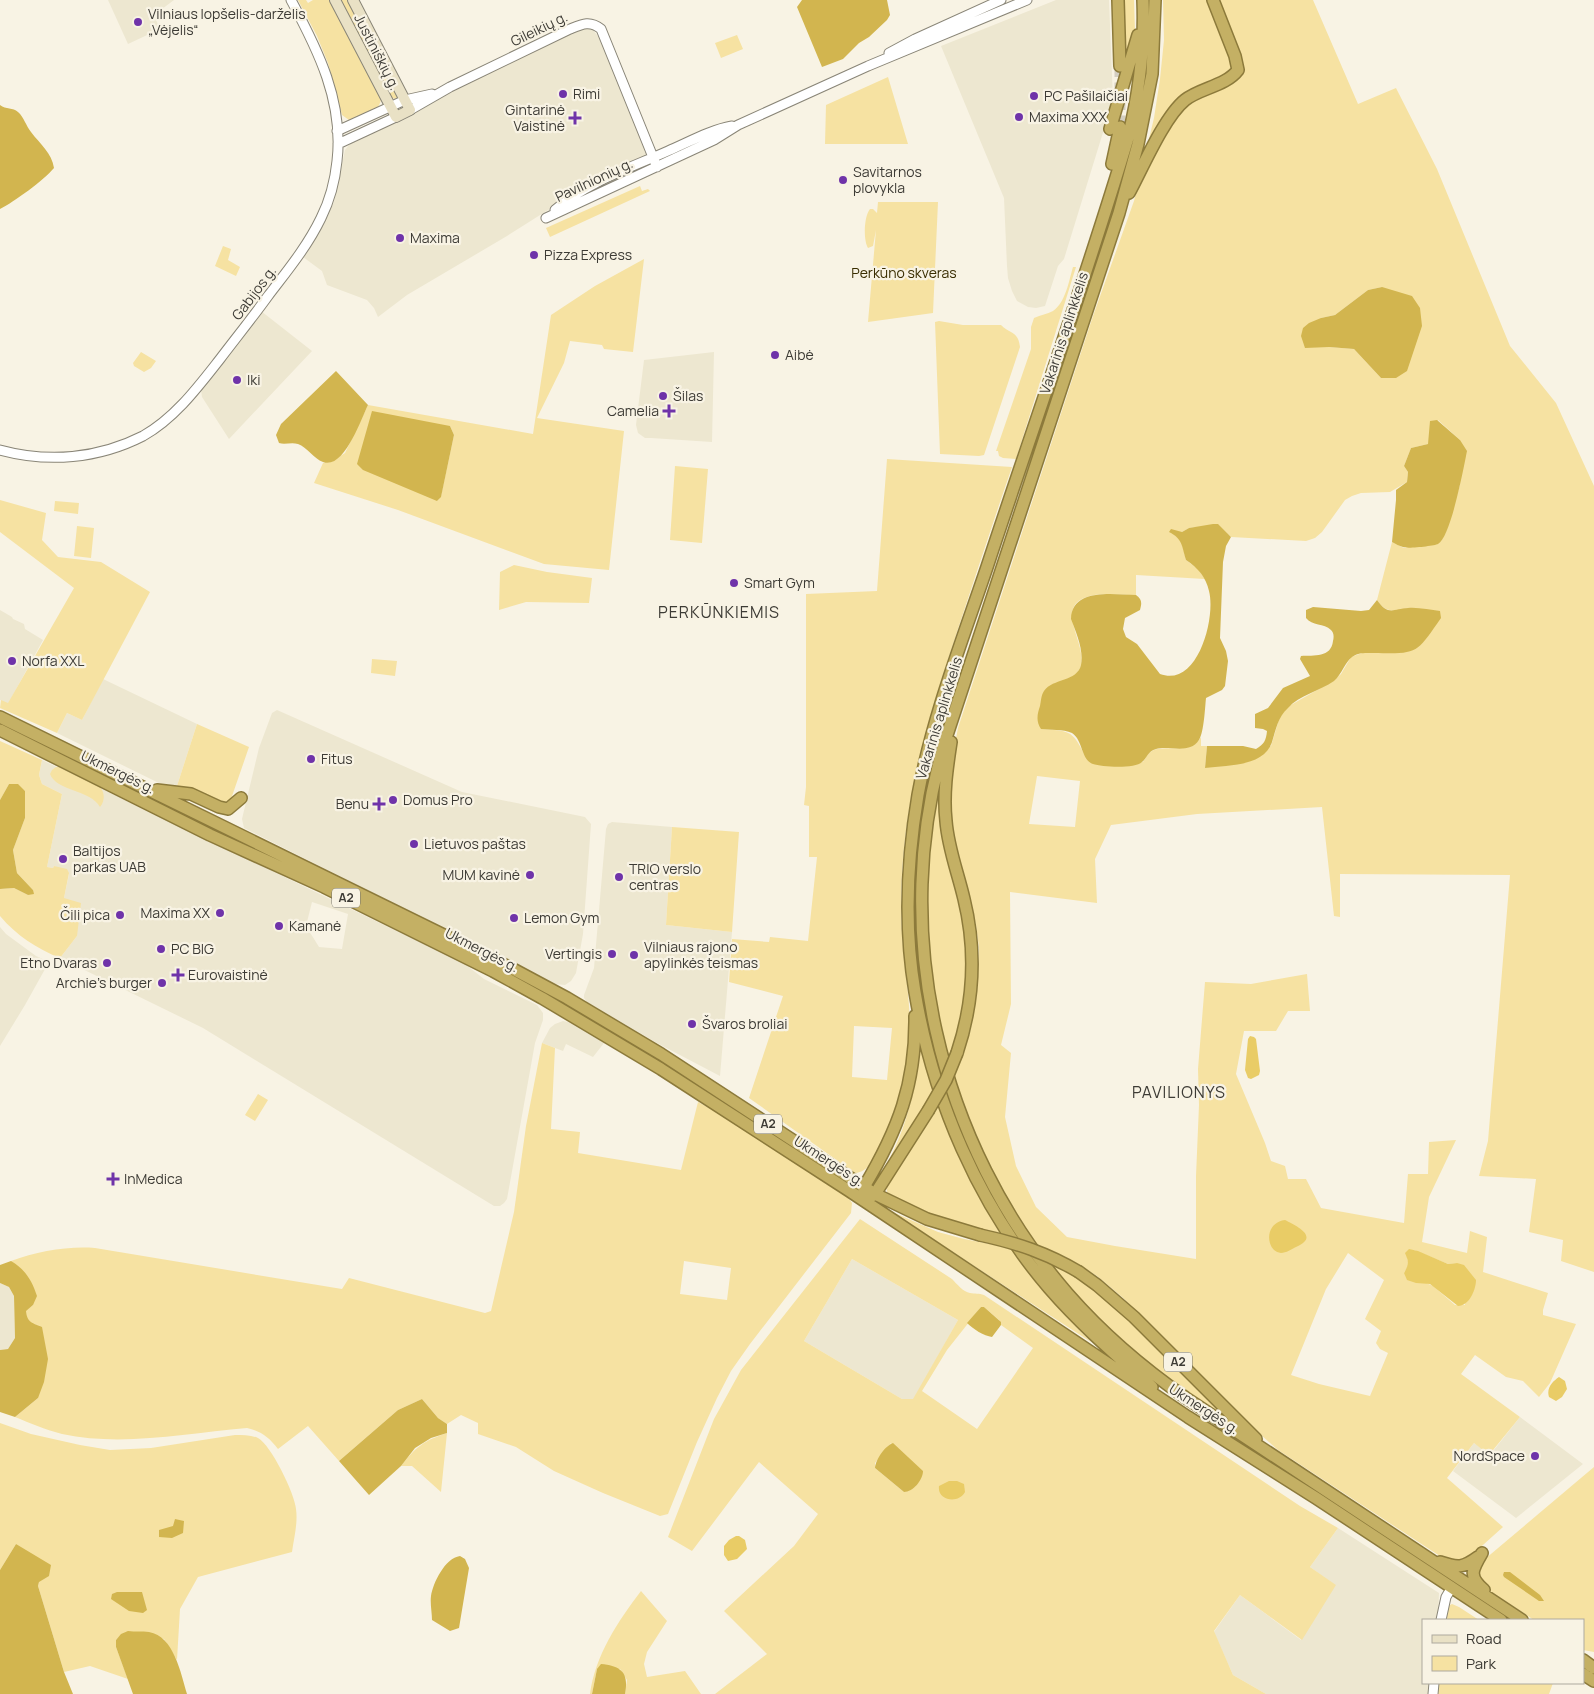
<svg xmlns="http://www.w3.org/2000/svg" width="1594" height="1694" viewBox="0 0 1594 1694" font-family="Manrope,sans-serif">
  <rect width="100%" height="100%" fill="#f8f3e4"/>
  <path fill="#ede7d0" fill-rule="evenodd" d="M108 0H174L154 15 160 29 128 44Z
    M1056 0H1109L1113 100 1064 259 1058 266 1045 306 1036 308 1028 307 1017 301 1012 291 1008 278 1007 266 1004 198 941 46Z
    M586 27 593 30 601 40 646 152V156L641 159 585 183 556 205 507 236 407 295 378 317 374 308 367 300 327 285 322 271 303 257 323 226 334 202 345 150 349 145 360 138 421 110 452 91 564 36Z
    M261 311 312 351 229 439 202 397 201 390Z
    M714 352 712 442 651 438H645L638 433 636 425 644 360Z
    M0 610 12 617 13 619 24 624 25 629 43 640 8 704 0 700Z
    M103 679 197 724 176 789 167 787 57 733 67 713 82 720Z
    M277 710 462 792 585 817 591 824 583 934 576 973 571 981 565 985 554 984 244 828 242 819 259 748 272 713Z
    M42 760 465 964 484 979 537 1005 543 1013V1020L535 1043 507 1199 504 1203 500 1206H494L203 1028 60 958 77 936 64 898 69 874 54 866 53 868 47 867 62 794 42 784 39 775ZM312 902 348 914 342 949 319 947 306 926Z
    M612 822 672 827 666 925 732 932 720 1076 657 1043 587 1002 584 998V995L594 968 606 829 608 824Z
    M0 927 6 934 36 956 49 962 25 1005 0 1046Z
    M563 1021 568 1022 604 1043 593 1057 566 1044 563 1051 542 1043 550 1028 555 1024Z
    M852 1259 958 1320 914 1399H902L804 1341Z
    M0 1283 9 1287 14 1296 15 1338 8 1349 0 1350Z
    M1520 1417 1583 1464 1516 1518 1453 1471 1474 1443 1490 1455Z
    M1338 1528 1439 1593 1438 1620H1423V1683H1431L1429 1694H1266L1233 1675 1214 1632 1240 1595 1301 1640 1335 1585 1310 1567Z"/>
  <path fill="#f6e2a2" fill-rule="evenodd" d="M298 0H306L308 3 313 0H331L381 96C382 112 364 115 352 120H349L342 115 328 63 317 36Z
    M340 0H349L399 95 397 99 391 98Z
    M1122 0H1134L1135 32 1125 66Z
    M1163 0H1313L1358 104 1396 88 1437 169 1510 346 1556 403 1594 486V1272L1561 1261 1563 1240 1529 1232 1536 1179 1479 1176 1488 1141 1510 875 1340 874V917L1334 916 1322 807 1197 814 1111 825 1095 859 1097 903 1010 892 1011 1004 1001 1045 1011 1053 1005 1117 1016 1166 1036 1207 1067 1237 1115 1246 1196 1259V1176L1199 1105 1198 1069 1205 982 1251 984 1307 974 1310 1011H1288L1276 1031H1244L1236 1074 1265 1143 1271 1161 1285 1166 1288 1179H1306L1321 1208 1404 1223 1408 1174H1428L1429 1142 1456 1140 1429 1197 1422 1242 1467 1253 1470 1231 1487 1237 1483 1272 1548 1293 1543 1310V1315L1576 1324 1550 1383 1539 1397 1523 1381 1506 1377 1475 1355 1461 1374 1520 1417 1489 1455 1474 1443 1447 1478 1503 1527 1464 1562H1449L1278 1450 1260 1434 1122 1297 1097 1276 1066 1257 1036 1244 1006 1198 991 1169 966 1111 954 1077 970 1032 977 992 979 948 976 925 955 841 950 808 954 749 958 728 1093 316 1134 201 1154 118 1160 79 1164 40ZM1382 287 1381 378 1354 349 1329 347H1305L1321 318 1335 315 1368 290ZM1438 420 1460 440V485L1446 532 1442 539 1404 548 1392 542 1377 600C1386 614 1395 611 1409 608L1401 653H1362L1351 657 1341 674 1333 681 1289 706 1280 716 1271 746 1205 768 1207 746H1201V737C1192 754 1172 746 1157 749 1150 750 1146 757 1143 762L1084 754C1072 729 1068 731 1041 729L1049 687C1057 683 1071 679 1077 673 1096 652 1048 606 1090 596 1104 592 1122 595 1136 595V575L1205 579 1198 569 1186 560C1183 549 1184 541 1173 534L1182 532 1189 528 1218 525 1231 537 1306 541 1315 538 1322 532 1345 500 1352 496 1361 493 1390 492 1407 482 1408 472 1404 466 1411 448 1428 444ZM1037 776 1080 781 1075 827 1029 824ZM1414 1250 1448 1264 1457 1263 1465 1305H1455L1433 1286 1404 1273 1409 1264 1407 1258ZM1348 1253 1384 1280 1365 1319 1381 1331 1376 1343 1380 1349 1388 1353 1370 1396 1319 1384 1291 1375 1326 1289Z
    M737 35 743 49 721 58 715 43Z
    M888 77 908 144H825L826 105Z
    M640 186 642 191 648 189 650 191 550 237 546 228Z
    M878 202H938L933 313 868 322 876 230 873 246 868 248C863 240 864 216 870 209H873L877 213Z
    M223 246 231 249 228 260 240 267 236 276 215 266Z
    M644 259 633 352 604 349 602 345 570 341 564 363 537 418 624 431 609 570 544 564 398 510 314 483 323 463 331 462 345 453 368 405 533 434 551 315 595 286ZM450 426 454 435 441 496 437 501Z
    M1073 267H1076L1016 459 1003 458 999 456 998 451H996L1031 349V327L1034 318C1041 315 1047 314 1053 311 1066 302 1069 280 1073 267Z
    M939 321 963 325H1001C1009 334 1018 330 1020 347L984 455 979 456 940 454 935 322Z
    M141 352 156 361 151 368 144 372 134 366 133 363Z
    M887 459 1012 467C993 522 975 577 957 632 926 727 901 806 901 908 901 947 909 985 910 1024 910 1066 900 1110 880 1147 874 1158 869 1172 855 1173L749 1098 783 996 729 982 732 939 769 942 770 937 808 941 817 857H809V806L804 805 806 787V594L877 591ZM854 1026 892 1028 887 1080 852 1077Z
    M675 466 708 469 702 543 670 540Z
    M0 500 46 513 42 540 58 557 101 562 150 592 82 720 67 713 57 733 0 708 1 700 8 703 74 588 0 532Z
    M55 501 79 503 78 514 54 511Z
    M77 526 94 528 91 558 74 556Z
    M514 565 547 572 592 578 589 603 526 602 499 610 500 572Z
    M372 659 397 661 395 676 371 673Z
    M197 724 249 747 230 802 223 805 176 789Z
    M0 741 42 760 39 775 42 784 62 794 47 867 53 868 54 866 67 869 69 873 64 898 81 903 77 936 60 958C36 948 17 936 0 916V889L14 888 28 895 33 890 17 873 13 850 25 818V791L9 784 0 800Z
    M56 767H59L100 787C105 793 105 801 100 807 91 790 56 791 50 774L52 770Z
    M939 786C939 798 939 811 941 824 946 860 961 895 965 932 971 973 967 1021 948 1058 932 999 923 930 927 869 930 841 934 813 939 786Z
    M672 827 739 832 732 932 666 925Z
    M921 1042 934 1090 892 1158H890C909 1121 916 1083 921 1042Z
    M542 1043 555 1048 551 1129 580 1132 578 1153 681 1170 698 1102 713 1110 847 1196 852 1203 851 1213 750 1344 731 1371 717 1398 697 1442 668 1514 660 1516 603 1493 554 1471 516 1447 478 1434V1423L461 1415 447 1424 438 1418 422 1399 398 1410 339 1461 308 1426 278 1449C269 1437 261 1431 247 1428 186 1433 123 1447 62 1434 46 1430 30 1423 15 1417L38 1398V1325C29 1324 26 1320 25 1311L33 1305 11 1261C38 1251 68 1246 95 1248L342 1289 349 1278 485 1313 491 1311 514 1212 526 1126ZM684 1261 731 1268 727 1300 680 1294Z
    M258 1094 268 1100 255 1121 245 1115Z
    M938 1104 965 1168 1000 1233 964 1226 924 1213 888 1195 886 1187Z
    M888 1210 938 1232 964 1239 1011 1248 1038 1284 1062 1312 1091 1342Z
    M860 1219 952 1279C957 1284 963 1292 970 1293 975 1294 979 1293 984 1295L1300 1506 1338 1528 1310 1567 1336 1585 1302 1640 1240 1595 1214 1631 1233 1675 1266 1694H715L767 1654 724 1611 794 1546 818 1514 759 1462 692 1551 668 1537 714 1419 741 1370ZM852 1259 958 1320 913 1399H902L804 1341ZM981 1307H984L999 1320 1001 1325 1033 1348 977 1429 922 1391 947 1350ZM891 1443 904 1492 875 1468V1463Z
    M1050 1262 1077 1276 1100 1294 1129 1320 1224 1415 1168 1379 1129 1349 1082 1302 1058 1275Z
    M0 1423 31 1434 80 1445 110 1450 151 1448 235 1435C243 1435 251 1435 258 1438 271 1445 295 1494 296 1509 298 1523 294 1538 292 1552L198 1577 180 1609 177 1660 164 1639C147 1636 128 1626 116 1640V1647L128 1679 90 1666 64 1672 38 1586 39 1582 16 1544 0 1570Z
    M447 1433 441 1492 412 1466H401C416 1447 423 1441 447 1433Z
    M1594 1467V1652L1583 1650V1620H1534L1480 1585 1477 1571 1485 1559Z
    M641 1591 667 1621 647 1652 644 1664 647 1677 685 1671 701 1694H625L627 1680 620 1669H597L592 1694H590C595 1656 618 1621 641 1591Z
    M1452 1604 1459 1607 1479 1620H1445L1448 1606Z
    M1438 1683H1553L1549 1694H1437Z"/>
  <path fill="#d2b54f" d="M802 0H887L890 15 887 20 869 37 859 43 843 59 822 67 797 7Z
    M0 105C6 110 13 107 18 112 24 117 26 126 31 132 40 144 52 153 54 168 44 180 14 202 0 209Z
    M1382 287 1412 296 1420 308 1422 326 1407 371 1396 378H1381L1354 349 1329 347 1305 348 1301 336 1303 328 1309 323 1321 318 1335 315 1368 290Z
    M336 371 368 405C361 419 344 470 323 462 314 459 307 447 298 444 291 442 285 445 279 443L276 435 281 424Z
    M372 411 450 426 454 435 441 497 437 501 363 470 357 464Z
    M1437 420 1460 440 1467 451C1464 466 1451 537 1438 544 1434 546 1407 549 1403 547 1399 546 1396 544 1392 542L1396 500V490L1407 482 1408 472 1404 466 1411 448 1428 444 1430 421Z
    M1213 524H1218L1231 537 1226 546 1223 562 1220 638 1226 651 1228 661 1225 686 1222 690 1206 698C1205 708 1204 732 1199 740 1189 755 1169 745 1156 749 1148 751 1147 758 1142 762 1135 769 1102 767 1093 764 1081 760 1083 740 1072 733 1063 729 1050 730 1041 729 1036 721 1037 715 1040 706 1041 702 1041 695 1044 691 1053 678 1077 682 1081 665 1084 650 1076 632 1071 619 1072 587 1115 595 1136 595 1142 599 1142 603 1140 610L1125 618 1123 629 1126 637 1137 644 1160 674C1198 688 1216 617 1209 591 1206 577 1198 568 1186 560 1182 547 1183 539 1169 532L1171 529 1182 532 1189 528Z
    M1377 600C1388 616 1393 609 1408 608 1418 607 1430 610 1440 611L1441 618C1416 654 1418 654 1374 653 1366 653 1358 652 1352 657 1345 662 1342 674 1334 681 1320 691 1299 695 1288 708 1278 717 1276 729 1272 742 1264 767 1227 765 1205 768L1207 746H1243L1256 749C1264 744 1266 741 1267 731L1263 729 1255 728V714L1268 708 1283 688 1310 676 1300 659 1301 656C1314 655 1331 658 1333 641 1334 637 1334 633 1331 630 1324 623 1312 626 1306 618V610L1313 607 1361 611 1369 610Z
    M9 784H18L25 791V818L13 850 17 873 33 890 34 894 28 895 14 888 0 889V800Z
    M11 1261C26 1270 32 1281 37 1296L33 1305 26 1311C27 1323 33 1323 42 1327L48 1359 44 1382 38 1398 15 1417 0 1412V1350L8 1349 15 1338 14 1296 9 1287 0 1283V1265Z
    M981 1307H984L1001 1322V1325L992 1337C984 1336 973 1329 967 1323Z
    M422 1399 438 1418 447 1424V1433L431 1438 415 1448 401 1466 369 1495 339 1461 398 1410Z
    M893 1443 923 1471C923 1480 913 1492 904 1492L875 1468C876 1459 885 1446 893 1443Z
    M175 1519 184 1521 183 1533 172 1538 159 1537V1530L173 1526Z
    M16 1544 51 1565 49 1576 39 1582 38 1586 64 1672 73 1694H0V1570Z
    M460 1556 465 1559 469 1568 459 1628 450 1631 432 1620C432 1613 430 1603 431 1596 433 1583 445 1558 460 1556Z
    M1504 1572H1510L1540 1595 1544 1601H1539L1504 1577 1503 1575Z
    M117 1592H142L147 1610 143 1613 129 1611 111 1599 112 1594Z
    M128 1631C135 1632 142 1631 149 1632 174 1636 181 1674 187 1694H133L116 1647V1640L121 1634Z
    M601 1664C622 1666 629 1673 625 1694H592L597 1669Z"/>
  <path fill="#e9cc66" d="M1250 1036 1254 1037 1256 1039 1260 1071 1259 1075 1251 1079 1248 1078 1245 1070 1248 1039Z
    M1285 1220C1297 1226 1320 1237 1296 1247 1292 1249 1286 1253 1281 1253 1266 1252 1263 1223 1285 1220Z
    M1409 1249 1418 1251 1448 1264 1457 1263 1464 1265 1476 1280C1476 1290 1469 1306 1458 1306L1430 1284 1416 1283 1407 1280 1404 1273C1409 1264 1409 1262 1405 1253Z
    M1559 1377 1565 1381 1567 1389 1562 1397 1556 1401 1549 1397C1546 1388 1553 1381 1559 1377Z
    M949 1481H957L964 1484 965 1492C959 1504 937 1501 939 1486Z
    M736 1536H739L745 1540 747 1549 737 1559 728 1561 724 1555V1546L729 1540Z"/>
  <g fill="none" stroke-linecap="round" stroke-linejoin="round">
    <path stroke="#d3cec1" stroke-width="11" stroke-dasharray="11 5.5" stroke-linecap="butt" d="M1120 66V127"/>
    <defs>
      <path id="tertiary" d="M889 53 915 39 1001 0
        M410 110 450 87 570 29C582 24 590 20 601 29L657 167
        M337 131 405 100 432 94
        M338 144 396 117
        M555 210C587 182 630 168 668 151 689 142 710 130 732 126
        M546 218 714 140 738 125 868 66 1027 0
        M0 450C48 463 98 459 143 436 175 418 198 387 220 359 236 338 252 318 268 296 287 271 307 247 321 218 330 200 335 181 337 161 344 102 318 50 291 0
        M1441 1620 1446 1597 1452 1587
        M1433 1694 1434 1683"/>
      <path id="secondary" d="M335 0 396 117 410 110 353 0"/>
      <path id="trunk" d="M1118 0 1120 66
        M1143 0C1145 47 1139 93 1128 138 1085 282 1034 424 987 567 962 641 932 718 918 795 907 860 904 928 915 992 933 1099 978 1205 1049 1288 1080 1324 1116 1355 1152 1387
        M1155 0 1152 74 1138 144 1119 213 946 738C887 928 938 1145 1068 1294 1103 1334 1143 1368 1186 1398L1522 1620
        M1110 129 1138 35
        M1112 164 1120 127
        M1129 193C1142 169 1164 117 1185 100 1200 88 1226 86 1238 70L1235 56 1213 0
        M0 717 511 968 567 998 661 1054 875 1194 927 1219 980 1235
        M0 730 210 835 324 887 493 971 542 998 661 1069 848 1190 1188 1417 1316 1498 1501 1620
        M951 742C947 768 943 795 946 821 948 848 958 873 964 899 977 952 974 1002 957 1053
        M157 790 191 794 219 807 228 809 241 798
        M864 1195V1187C898 1130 916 1084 915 1016
        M869 1198 875 1194 928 1111
        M1079 1272 1097 1285 1134 1317 1256 1439
        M1482 1553C1472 1570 1468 1576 1484 1590
        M1440 1562C1458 1568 1463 1568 1478 1557
        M1583 1660 1594 1668
        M1583 1674 1594 1681"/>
    </defs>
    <use href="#tertiary" stroke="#898577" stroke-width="11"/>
    <use href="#secondary" stroke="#898577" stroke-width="12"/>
    <use href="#trunk" stroke="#8c7a3b" stroke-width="14"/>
    <use href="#tertiary" stroke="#fff" stroke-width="9"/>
    <use href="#secondary" stroke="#e9e1c5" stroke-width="10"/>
    <use href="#trunk" stroke="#c4b064" stroke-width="11"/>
    <defs>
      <path id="trunk-bridge" d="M928 1111 946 1080 957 1053
        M980 1235C1017 1243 1047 1253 1079 1272"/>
    </defs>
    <use href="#trunk-bridge" stroke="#8c7a3b" stroke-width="14" stroke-linecap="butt"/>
    <use href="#trunk-bridge" stroke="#c4b064" stroke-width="11"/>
  </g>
  <g fill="#6f33a9" stroke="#f8f3e4" stroke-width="2">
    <circle cx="138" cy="22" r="5"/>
    <circle cx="563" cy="94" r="5"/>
    <circle cx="1034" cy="96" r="5"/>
    <circle cx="1019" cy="117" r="5"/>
    <path d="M572.5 110.5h5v5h5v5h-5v5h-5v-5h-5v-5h5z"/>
    <circle cx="843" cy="180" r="5"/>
    <circle cx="400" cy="238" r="5"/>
    <circle cx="534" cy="255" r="5"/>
    <circle cx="775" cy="355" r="5"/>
    <circle cx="237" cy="380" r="5"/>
    <circle cx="663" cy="396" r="5"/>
    <path d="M666.5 403.5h5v5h5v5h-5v5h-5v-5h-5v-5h5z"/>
    <circle cx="734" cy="583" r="5"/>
    <circle cx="12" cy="661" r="5"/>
    <circle cx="311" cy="759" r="5"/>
    <circle cx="393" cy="800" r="5"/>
    <path d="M376.5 796.5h5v5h5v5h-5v5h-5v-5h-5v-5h5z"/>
    <circle cx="414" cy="844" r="5"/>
    <circle cx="63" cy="859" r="5"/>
    <circle cx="530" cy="875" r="5"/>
    <circle cx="619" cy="877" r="5"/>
    <circle cx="220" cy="913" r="5"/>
    <circle cx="120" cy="915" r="5"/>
    <circle cx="514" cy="918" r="5"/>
    <circle cx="279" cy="926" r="5"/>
    <circle cx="161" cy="949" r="5"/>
    <circle cx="612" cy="954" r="5"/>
    <circle cx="634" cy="955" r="5"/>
    <circle cx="107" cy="963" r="5"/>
    <path d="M175.5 967.5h5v5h5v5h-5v5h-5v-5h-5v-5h5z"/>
    <circle cx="162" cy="983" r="5"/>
    <circle cx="692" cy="1024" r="5"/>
    <path d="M110.5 1171.5h5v5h5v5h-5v5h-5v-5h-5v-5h5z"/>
    <circle cx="1535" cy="1456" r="5"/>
  </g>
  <g text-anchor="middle" stroke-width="4.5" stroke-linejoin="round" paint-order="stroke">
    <g fill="#f8f3e4" stroke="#75726a" stroke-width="1">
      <rect x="332" y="888.5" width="28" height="19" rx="4"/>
      <rect x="754" y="1114.5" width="28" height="19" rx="4"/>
      <rect x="1164" y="1352.5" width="28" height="19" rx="4"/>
    </g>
    <g font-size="12" font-weight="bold" fill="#3d3b35">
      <text x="346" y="902">A2</text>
      <text x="768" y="1128">A2</text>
      <text x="1178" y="1366">A2</text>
    </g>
    <g font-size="14" fill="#3d3b35" stroke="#f8f3e4" text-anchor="start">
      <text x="148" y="19">Vilniaus lopšelis-darželis<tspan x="148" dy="16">„Vėjelis“</tspan></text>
      <text x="573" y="99">Rimi</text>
      <text x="1044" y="101">PC Pašilaičiai</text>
      <text x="565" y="115" text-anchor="end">Gintarinė<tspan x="565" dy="16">Vaistinė</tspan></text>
      <text x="1029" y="122">Maxima XXX</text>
      <text x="853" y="177">Savitarnos<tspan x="853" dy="16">plovykla</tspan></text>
      <text x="410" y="243">Maxima</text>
      <text x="544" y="260">Pizza Express</text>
      <text x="785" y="360">Aibė</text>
      <text x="247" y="385">Iki</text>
      <text x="673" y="401">Šilas</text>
      <text x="659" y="416" text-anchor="end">Camelia</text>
      <text x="744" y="588">Smart Gym</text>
      <text x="22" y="666">Norfa XXL</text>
      <text x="321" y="764">Fitus</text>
      <text x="403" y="805">Domus Pro</text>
      <text x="369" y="809" text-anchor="end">Benu</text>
      <text x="424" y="849">Lietuvos paštas</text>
      <text x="73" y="856">Baltijos<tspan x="73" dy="16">parkas UAB</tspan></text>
      <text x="629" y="874">TRIO verslo<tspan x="629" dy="16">centras</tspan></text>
      <text x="520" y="880" text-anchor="end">MUM kavinė</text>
      <text x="210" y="918" text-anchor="end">Maxima XX</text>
      <text x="110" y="920" text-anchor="end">Čili pica</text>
      <text x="524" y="923">Lemon Gym</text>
      <text x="289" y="931">Kamanė</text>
      <text x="644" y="952">Vilniaus rajono<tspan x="644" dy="16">apylinkės teismas</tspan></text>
      <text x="171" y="954">PC BIG</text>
      <text x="602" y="959" text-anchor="end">Vertingis</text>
      <text x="97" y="968" text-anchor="end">Etno Dvaras</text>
      <text x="188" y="980">Eurovaistinė</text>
      <text x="152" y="988" text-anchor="end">Archie's burger</text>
      <text x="702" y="1029">Švaros broliai</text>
      <text x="124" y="1184">InMedica</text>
      <text x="1525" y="1461" text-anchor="end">NordSpace</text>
    </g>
    <g font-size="14" fill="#3d3b35" stroke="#f8f3e4">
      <text transform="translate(539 29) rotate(-26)" y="5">Gileikių g.</text>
      <text transform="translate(377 52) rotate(63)" y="5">Justiniškių g.</text>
      <text transform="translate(594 180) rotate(-25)" y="5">Pavilnionių g.</text>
      <text transform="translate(254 293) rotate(-53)" y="5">Gabijos g.</text>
      <text transform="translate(1064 333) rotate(-72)" y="5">Vakarinis aplinkkelis</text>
      <text transform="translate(939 718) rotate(-73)" y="5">Vakarinis aplinkkelis</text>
      <text transform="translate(118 772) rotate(26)" y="5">Ukmergės g.</text>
      <text transform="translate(482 950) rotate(27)" y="5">Ukmergės g.</text>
      <text transform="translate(829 1161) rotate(33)" y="5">Ukmergės g.</text>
      <text transform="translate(1204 1409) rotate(33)" y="5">Ukmergės g.</text>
    </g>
    <g font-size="14" fill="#392d00" stroke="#f8f3e4">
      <text x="904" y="278">Perkūno skveras</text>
    </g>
    <g font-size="16" letter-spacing="1" fill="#3d3b35" stroke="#f8f3e4">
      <text x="719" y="618">PERKŪNKIEMIS</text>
      <text x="1179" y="1098">PAVILIONYS</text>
    </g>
  </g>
  <rect x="1422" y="1619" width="162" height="65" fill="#f8f3e4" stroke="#ada99e"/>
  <rect x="1432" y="1635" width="25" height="8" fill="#e9e1c5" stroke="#ada99e"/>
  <text x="1466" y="1644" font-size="15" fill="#3d3b35">Road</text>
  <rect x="1432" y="1656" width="25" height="15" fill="#f6e2a2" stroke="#ada99e"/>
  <text x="1466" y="1669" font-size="15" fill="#3d3b35">Park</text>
</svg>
